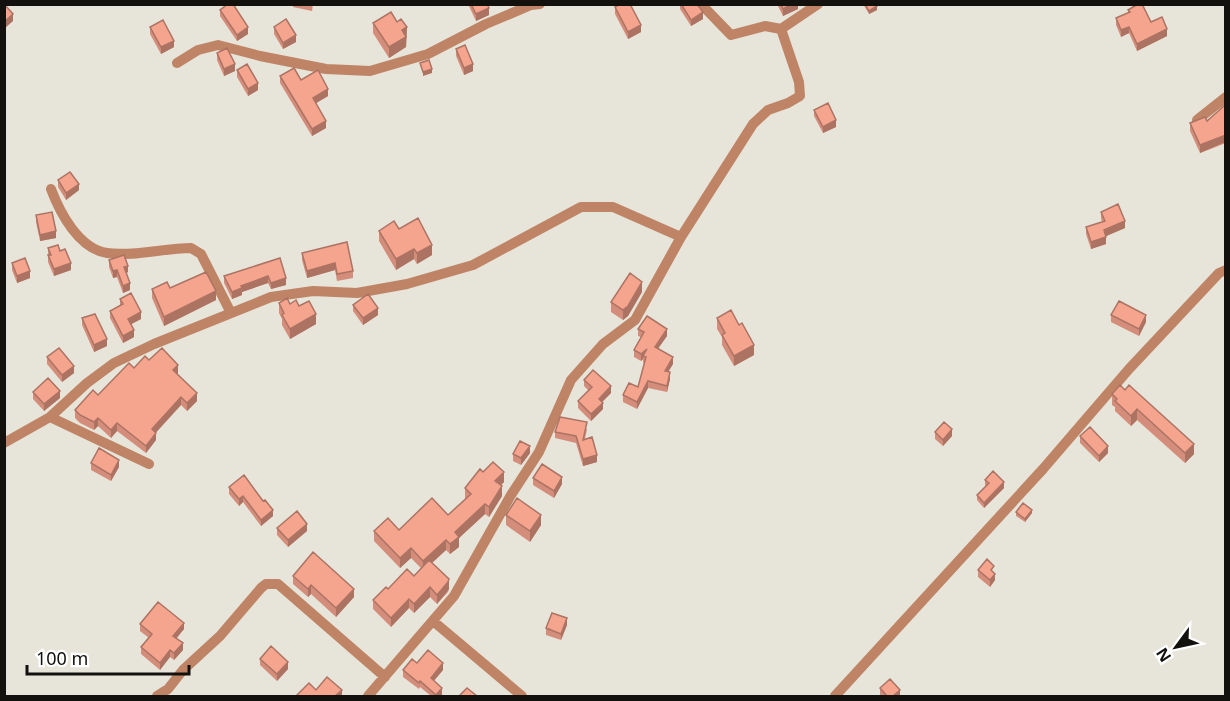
<svg xmlns="http://www.w3.org/2000/svg" width="1230" height="701" viewBox="0 0 1230 701" font-family="'Noto Sans',sans-serif">
  <rect width="100%" height="100%" fill="#e7e4da"/>
  <g fill="none" stroke-linecap="round" stroke-linejoin="round">
    <path stroke="#be8465" stroke-width="10" d="M701 4 731 35 765 26 781 29
      M781 29 818 4
      M177 63 198 50 218 45 260 56 326 69 370 71 428 54 486 24 531 5 540 4
      M1197 120 1226 97
      M51 189C60 213 79 249 107 253 132 257 165 248 191 248L201 254 231 313
      M50 417 149 464
      M4 443 50 417 87 383 114 363 154 344 271 297 313 291 357 293 407 284 473 265 581 207H613L681 237 753 124 768 110 788 103 800 96 799 82 781 29
      M433 621 522 696
      M157 696 168 689 183 670 220 636 261 588 266 584H278L385 677
      M368 696 454 596 511 495 539 452 571 380 603 344 635 320 681 237
      M835 696 1043 469 1129 369 1219 273 1226 270"/>
  </g>
  <path fill="#d38d7a" d="M293 4H313L312 11 293 7Z
    M468 4H487L489 15 476 21Z
    M680 4H697L703 19 691 26 680 9Z
    M777 4H798V9L783 16Z
    M863 4H877V10L869 14Z
    M615 7 641 32 628 39 615 14Z
    M220 10 248 34 237 41 220 16Z
    M1128 10 1151 22 1167 36 1137 51 1129 33 1121 37 1116 25V18L1128 13Z
    M397 22 407 27 406 47 389 58 373 33V23Z
    M150 27 174 47 161 54 150 34Z
    M274 27 296 42 283 49 274 34Z
    M456 49 473 71 464 75 456 56Z
    M217 53 235 71 224 76 217 60Z
    M237 70 258 90 248 96 237 77Z
    M280 76 301 80 328 96 316 103 326 128 312 136 280 83Z
    M1225 105 1226 143 1200 153 1190 131V123L1207 121Z
    M814 110 836 127 823 133 814 116Z
    M58 180 79 190 66 200 58 187Z
    M1101 212 1125 228 1106 236V244L1091 249 1086 234V227L1102 222 1101 218Z
    M36 215 56 238 40 241 36 222Z
    M399 229 432 255 417 264 414 259 396 270 379 241V231Z
    M48 248 71 270 54 276 48 262Z
    M302 253 353 271V278L337 281 335 270 307 278 302 260Z
    M280 258 286 285 271 289 268 283 242 292V295L232 299 224 283V276Z
    M109 260 128 272 126 273 130 290 123 293 117 277 113 278 109 267Z
    M12 263 30 278 17 283 12 270Z
    M170 288 216 300 164 326 152 298V289Z
    M642 292 628 316 623 320 611 312V302Z
    M120 299 141 319 131 324 134 337 123 343 110 318V311L120 305Z
    M279 303 290 304 316 324 290 339 282 325V319L279 313Z
    M353 305 378 315 363 325 353 311Z
    M1111 315 1146 322 1139 336 1111 322Z
    M82 318 107 346 94 352 82 325Z
    M717 318 754 355 734 366 722 345V337L717 329Z
    M638 329 667 336 658 348 673 364 668 372 670 379 667 392 648 388 637 409 623 402V395L638 387 644 363 643 362V359L641 361 634 357V350L641 337 638 336Z
    M47 357 74 373 62 382 47 364Z
    M134 368 178 373 177 374 197 401 187 411 181 405 156 432V440L146 453 117 431 111 438 98 426 94 430 80 423 75 418V410L98 395Z
    M584 380 611 393 602 402 603 409 591 421 578 408V401L589 391 584 386Z
    M1120 385 1194 454 1185 463 1137 420 1131 426 1115 411V407L1112 405V394Z
    M33 392 60 398 44 411 33 399Z
    M587 429 585 439 597 462 583 466 576 443 555 438V432Z
    M935 432 952 436 943 446 935 439Z
    M1080 436 1108 453 1099 462 1080 443Z
    M530 453 521 465 513 461V454Z
    M91 463 119 467 111 481 91 470Z
    M483 472 504 482 501 485 502 496 489 517 485 514 459 538V547L450 554 446 550 432 563 449 589 448 592 437 604 430 597 414 613 409 608 391 627 373 609V600L388 589 414 576 421 568 411 558 400 568 374 541V531L399 530 448 515 466 499 465 498V488Z
    M244 475 273 516 261 526 243 502 239 506 229 494V487Z
    M533 478 562 484 554 498 533 485Z
    M985 480 1004 488 984 508 977 500V495L986 486 985 485Z
    M1016 512 1032 513 1025 522 1016 516Z
    M506 515 541 525 530 542 506 525Z
    M277 528 307 531 288 547 277 535Z
    M978 570 995 580 990 587 978 577Z
    M293 576 354 597 336 617 311 594 308 597 293 584Z
    M140 624 184 629 177 638 183 650 174 660 170 657 160 670 141 654V647L149 638 140 631Z
    M567 625 561 640 546 635V628Z
    M260 659 288 669 277 681 260 665Z
    M417 663 443 670 434 681 442 695 441 696H431L420 687 419 689 403 677V670Z
    M880 688 900 696H881L880 695Z"/>
  <path fill="#ac7363" d="M792 4H798V9L783 16V9Z
    M877 6V10L869 14V11Z
    M489 8V15L476 21V14Z
    M703 12V19L691 26V20Z
    M13 14V21L4 29V22Z
    M641 25V32L628 39V32Z
    M248 27V34L237 41V35Z
    M407 27 406 47 389 58V47L402 30Z
    M1129 27V33L1121 37V30Z
    M1167 29V36L1137 51V44Z
    M296 35V42L283 49V43Z
    M174 41V47L161 54V47Z
    M235 64V71L224 76V69Z
    M473 64V71L464 75V68Z
    M432 69V73L423 76V72Z
    M258 83V90L248 96V89Z
    M328 89V96L313 105V98Z
    M836 120V127L823 133V127Z
    M326 121V128L312 136V129Z
    M1225 134V142L1200 153V145Z
    M79 184V190L66 200V193Z
    M1125 221V228L1104 237V230Z
    M56 231V238L40 241V235Z
    M1106 237V244L1091 249V242Z
    M432 245V255L417 264V253Z
    M414 249V259L396 270V259Z
    M71 263V270L54 276V269Z
    M335 263V270L307 278V271Z
    M128 266V272L124 274V267Z
    M117 270V277L113 278V271Z
    M30 271V278L17 283V276Z
    M268 276V283L242 292V295L232 299V292L241 286Z
    M286 278V285L271 289V283Z
    M642 282V292L628 316 623 320V310Z
    M130 283V290L123 293V286Z
    M216 291V300L164 326V317Z
    M378 308V315L363 325V318Z
    M141 312V319L128 326V319Z
    M316 314V324L290 339V329Z
    M1146 315V322L1139 336V329Z
    M667 329V336L655 353V347Z
    M134 330V337L123 343V336Z
    M107 339V346L94 352V345Z
    M754 345V355L734 366V356Z
    M647 349 643 356V359L641 361V354Z
    M673 357V364L665 377V371Z
    M178 365V373L173 378V370Z
    M74 366V373L62 382V375Z
    M670 372V379L667 392V386Z
    M648 381V388L637 409V402Z
    M611 386V393L599 405V399Z
    M60 391V398L44 411V404Z
    M197 393V401L187 411V403Z
    M181 397V405L152 437V429Z
    M603 403V409L591 421V414Z
    M1137 409V420L1131 426V416Z
    M98 418V426L94 430V422Z
    M117 423V431L111 438V430Z
    M952 429V436L943 446V440Z
    M156 433V440L146 453V446Z
    M1194 444V454L1185 463V453Z
    M530 446V453L521 465V458Z
    M1108 446V453L1099 462V456Z
    M597 455V462L583 466V459Z
    M119 460V467L111 481V475Z
    M504 472V482L495 491V481Z
    M562 477V484L554 498V491Z
    M1004 482V488L984 508V503Z
    M502 486V496L489 517V507Z
    M243 496V502L239 506V499Z
    M485 504V514L459 538V547L450 554V544L455 532Z
    M273 510V516L261 526V520Z
    M1032 510V513L1025 522V519Z
    M541 515V525L530 542V531Z
    M307 524V531L288 547V540Z
    M446 540V550L423 571V561Z
    M411 548V558L400 568V558Z
    M995 574V580L990 587V580Z
    M449 579V589L437 604V595Z
    M311 585V594L308 597V589Z
    M430 587V597L414 613V604Z
    M354 589V597L336 617V608Z
    M409 599V608L391 627V618Z
    M567 618V625L561 640V634Z
    M184 623V629L173 642V636Z
    M183 643V650L174 660V653Z
    M170 650V657L160 670V663Z
    M288 662V669L277 681V674Z
    M443 663V670L431 684V678Z
    M442 688V695L441 696H436V695Z
    M342 690V696H335Z
    M900 690V696H893Z"/>
  <path fill="#f5a48e" stroke="#ac7363" stroke-width="1.5" d="M228 4H233L248 27 237 35 220 10Z
    M471 4H487L489 8 476 14Z
    M620 4H630L641 25 628 32 615 7Z
    M681 4H697L703 12 691 20Z
    M781 4H792L783 9Z
    M865 4H877V6L869 11Z
    M1138 4H1142L1151 22 1162 17 1167 29 1137 44 1129 27 1121 30 1116 18 1130 12 1128 10Z
    M5 5 13 14 4 22V6Z
    M391 12 397 22 401 19 407 27 402 30 406 37 389 47 373 23Z
    M286 19 296 35 283 43 274 27Z
    M163 20 174 41 161 47 150 27Z
    M465 45 473 64 464 68 456 49Z
    M227 48 235 64 224 69 217 53Z
    M429 60 432 69 423 72 420 63Z
    M247 64 258 83 248 89 237 70Z
    M294 68 301 80 318 70 328 89 313 98 326 121 312 129 280 76Z
    M828 103 836 120 823 127 814 110Z
    M1225 105 1226 135 1200 145 1190 123 1205 117 1207 121Z
    M70 172 79 184 66 193 58 180Z
    M1118 204 1125 221 1104 230 1106 237 1091 242 1086 227 1105 221 1101 212Z
    M52 212 56 231 40 235 36 215Z
    M418 218 432 245 417 253 414 249 396 259 379 231 394 221 399 229Z
    M347 242 353 271 337 274 335 263 307 271 302 253Z
    M58 245 60 251 65 249 71 263 54 269 48 255H51L48 248Z
    M124 255 128 266 124 267 130 283 123 286 117 270 113 271 109 260Z
    M25 258 30 271 17 276 12 263Z
    M280 258 286 278 271 283 268 276 241 286 242 288 232 292 224 276Z
    M206 272 216 291 164 317 152 289 167 282 170 288Z
    M630 273 642 282 628 306 623 310 611 302Z
    M131 293 141 312 128 319 134 330 123 336 110 311 123 304 120 299Z
    M368 294 378 308 363 318 353 305Z
    M287 298 290 304 296 300 299 306 309 301 316 314 290 329 282 315 284 313 279 303Z
    M1119 301 1146 315 1139 329 1111 315Z
    M731 310 739 325 742 323 754 345 734 356 722 335 725 333 717 318Z
    M95 314 107 339 94 345 82 318Z
    M647 316 667 329 655 347 673 357 665 371 670 372 667 386 648 381 637 402 623 395 629 383 638 387 646 357 643 356 647 349 641 354 634 350 644 332 638 329Z
    M59 348 74 366 62 375 47 357Z
    M162 348 178 365 173 370 197 393 187 403 181 397 152 429 156 433 146 446 117 423 111 430 98 418 94 422 80 415 75 410 93 390 98 395 129 363 134 368 145 356 149 360Z
    M593 370 611 386 599 399 603 403 591 414 578 401 592 387 584 380Z
    M48 378 60 391 44 404 33 392Z
    M1120 385 1125 390 1129 385 1194 444 1185 453 1137 409 1131 416 1115 401 1117 399 1112 394Z
    M560 417 587 422 583 440 592 437 597 455 583 459 576 436 555 432Z
    M944 422 952 429 943 440 935 432Z
    M1090 427 1108 446 1099 456 1080 436Z
    M520 441 530 446 521 458 513 454Z
    M99 448 119 460 111 475 91 463Z
    M493 462 504 472 495 481 502 486 489 507 485 504 455 532 459 537 450 544 446 540 423 561 411 548 400 558 374 531 388 518 399 530 432 498 448 515 471 494 465 488 480 469 483 472Z
    M542 464 562 477 554 491 533 478Z
    M993 471 1004 482 984 503 977 495 989 483 985 480Z
    M244 475 263 501 265 500 273 510 261 520 243 496 239 499 229 487Z
    M517 498 541 515 530 531 506 515Z
    M1023 503 1032 510 1025 519 1016 512Z
    M297 511 307 524 288 540 277 528Z
    M313 552 354 589 336 608 311 585 308 589 293 576Z
    M987 559 994 566 991 570 995 574 990 580 978 570Z
    M429 560 449 579 448 582 437 595 430 587 414 604 409 599 391 618 373 600 386 587 388 589 407 569 414 576Z
    M158 602 184 623 173 636 183 643 174 653 170 650 160 663 141 647 152 634 140 624Z
    M552 613 567 618 561 634 546 628Z
    M271 646 288 662 277 674 260 659Z
    M428 650 443 663 431 678 442 688 436 695 420 681 419 683 403 670 412 659 417 663Z
    M327 677 342 690 335 696H296L309 683 316 690Z
    M890 679 900 690 893 696H887L880 688Z
    M467 688 477 696H462L460 695Z"/>
  <rect width="1230" height="701" fill="none" stroke="#12110e" stroke-width="12"/>
  <g transform="translate(1176 647) rotate(237)" stroke="#ffffff" stroke-width="4.5" paint-order="stroke">
  <path d="M0-4.5L10 22L0 15L-10 22Z" fill="#12110e"/>
  <text y="-9" font-size="16" font-weight="bold" text-anchor="middle" fill="#12110e">N</text>
  </g>
  <path d="M27 665v9h162v-9" fill="none" stroke="#12110e" stroke-width="3"/>
  <text x="36" y="665" font-size="18" fill="#12110e" stroke="#ffffff" stroke-width="4.5" paint-order="stroke">100 m</text>
</svg>
